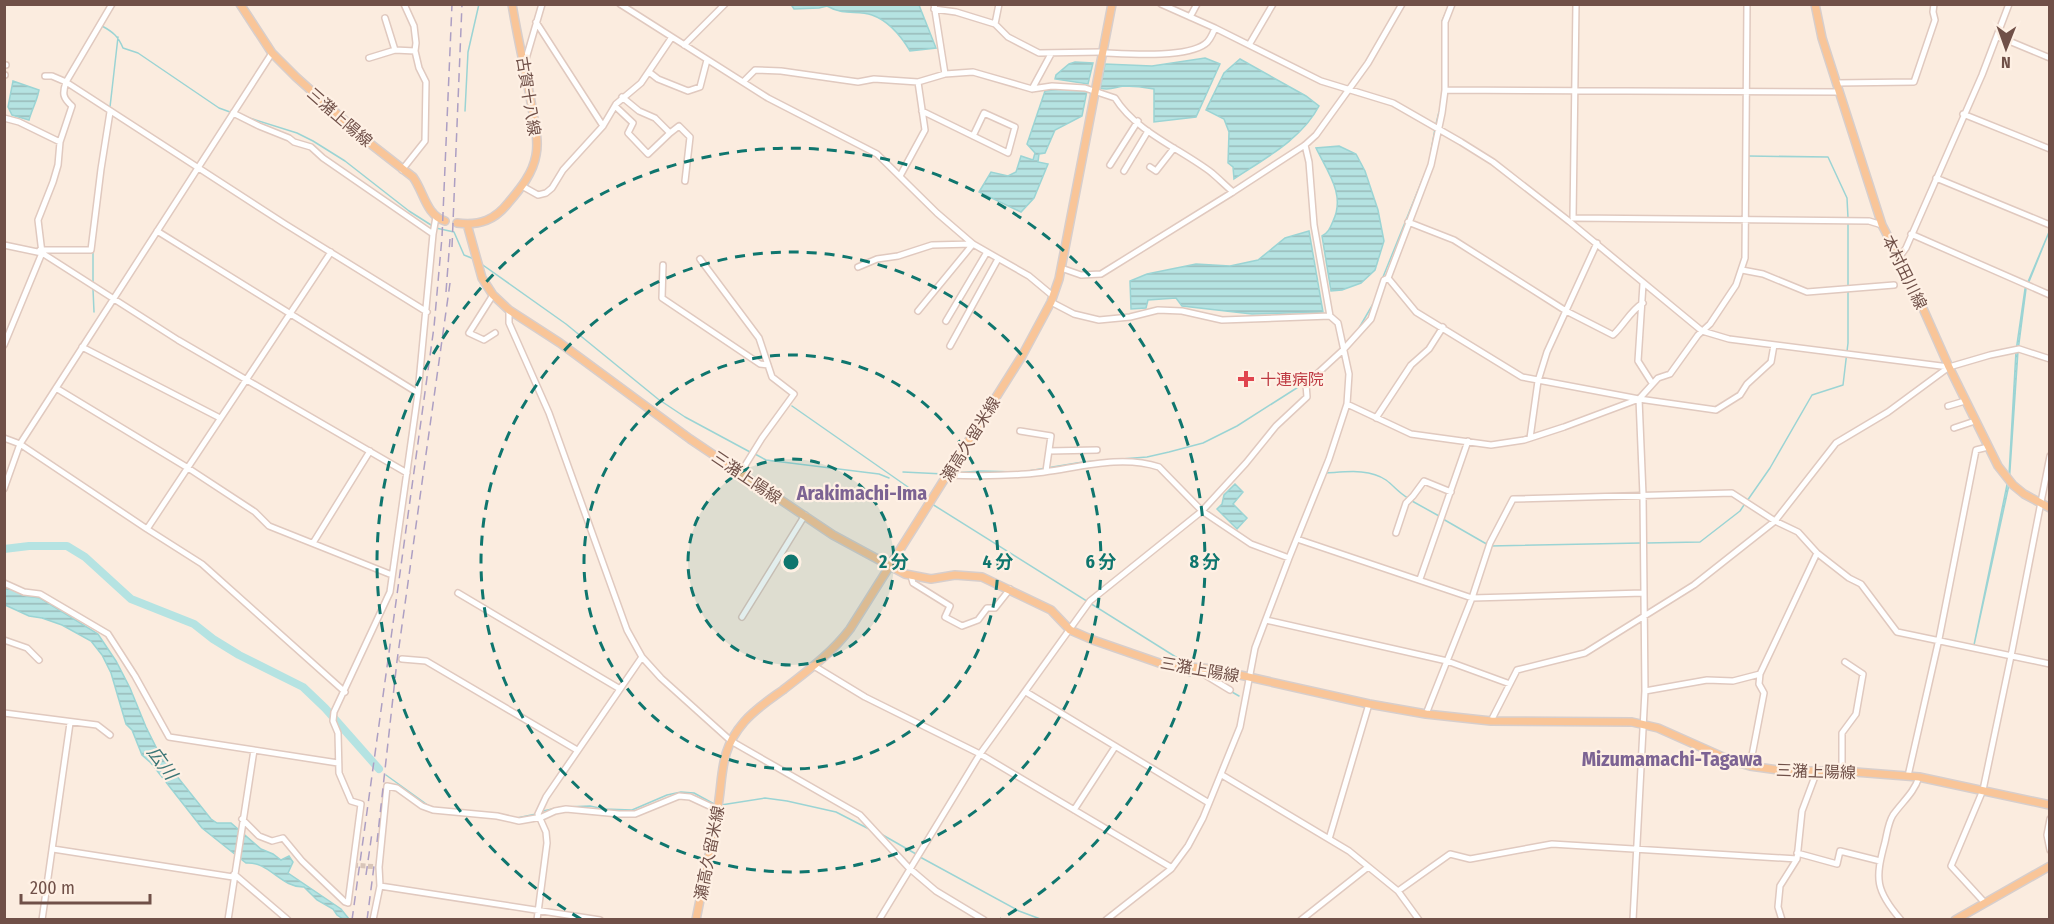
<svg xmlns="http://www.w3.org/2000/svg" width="2054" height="924" viewBox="0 0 2054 924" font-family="'Fira Sans Condensed','Noto Sans JP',sans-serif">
  <defs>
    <pattern id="water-rules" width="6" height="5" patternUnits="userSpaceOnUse" patternTransform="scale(1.5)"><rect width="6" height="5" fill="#b5e3e2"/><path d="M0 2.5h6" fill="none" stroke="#98bab9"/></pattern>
  </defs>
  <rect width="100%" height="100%" fill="#fbecdf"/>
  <path fill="url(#water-rules)" stroke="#9bd4d4" stroke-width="1.5" d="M794 5H919L936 48 910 51C901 36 889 21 872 15 857 9 846 17 827 6L819 8 794 9 792 6Z
    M1205 58 1220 64 1196 117 1154 122V89C1144 87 1135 86 1124 86 1115 87 1110 91 1100 88L1105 64 1152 66Z
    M1240 59 1306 96 1319 106C1302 139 1264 159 1234 179L1233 167 1228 163 1229 132 1224 119 1206 110 1224 73Z
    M1075 62 1093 63 1088 84 1055 79 1056 75 1069 64Z
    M13 81 39 90C37 101 32 109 29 120L12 115 8 107Z
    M1061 89 1087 91 1082 116 1055 130 1045 153 1039 154 1038 162 1048 164 1034 198 1021 212 979 192 991 172 1008 176 1016 172 1021 156 1033 160 1035 153 1027 144 1045 91Z
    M1339 146 1356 154 1365 171 1378 210 1384 241 1375 270 1361 283 1342 290 1331 291 1322 236C1329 232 1330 228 1333 221 1346 195 1327 171 1316 148Z
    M1309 231 1323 312 1252 314 1182 306 1176 298 1148 300 1146 308 1131 309 1130 281 1147 274 1196 264 1230 266 1258 260 1285 238Z
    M2049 232 2026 289 2018 351 2009 485 1974 645 2009 475 2016 351 2025 289Z
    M1235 484 1243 492 1233 504 1247 518 1237 529 1217 509 1222 504 1224 495Z
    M4 585 26 596 40 598 98 634 116 661 130 688 146 727 160 755 211 819 217 823H231L261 849 273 854 281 860 289 856 293 862 288 873 341 909 349 919H343L337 915 333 909 317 900 304 887C281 888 269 861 246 863L202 828 151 763 142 755 132 730 126 724 111 673 102 655 91 641 62 625 42 618 29 616 5 605Z"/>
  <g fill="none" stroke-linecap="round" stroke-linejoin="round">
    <path stroke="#9bd4d4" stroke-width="1.5" d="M102 26C113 32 118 36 123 48L138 53 219 108 230 112
      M1442 41V21L1449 5
      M1442 95V82
      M110 107 118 37
      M465 111 468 52 479 4
      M246 117 297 133 313 141 345 161 409 211 431 225
      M1436 124 1439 112
      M1431 151 1435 129
      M1744 156V4
      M1748 156 1828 157 1847 198 1848 218
      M99 204 102 179
      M1848 223V287
      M436 228 454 232 464 255 474 259
      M480 263 566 324 658 399 685 417 750 452
      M1383 277 1425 173
      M93 282V250
      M93 289 94 312
      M1359 328 1373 304
      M792 406 928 501
      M755 454 766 460 879 474 889 478
      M903 472 944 474
      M955 473 980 471 1022 472 1083 462 1147 457 1169 452 1203 443 1237 426 1303 384
      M1325 473C1345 472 1369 468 1386 480 1394 486 1399 493 1408 498
      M1412 501 1439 516
      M1747 501 1770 468 1812 395 1843 385 1848 343V292
      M932 504 1187 664
      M1443 519 1490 546 1641 543
      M1646 543 1700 542 1740 511 1744 505
      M59 548 60 544
      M1232 692 1239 696
      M386 775 429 806
      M721 805 765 798 787 801 836 812 869 829
      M566 807 590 806 604 809 632 810 667 795 681 792 694 793 716 805
      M543 811 561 807
      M496 813 512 817
      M517 818 536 814
      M881 834 916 854
      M920 857 1019 911 1043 920"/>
    <path stroke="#b5e3e2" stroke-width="8" d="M4 549 29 546H67L85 557 131 599 194 624 213 639 239 655 303 687 325 708 379 769"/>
    <path stroke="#d8c5b9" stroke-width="5" stroke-dasharray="5 2.5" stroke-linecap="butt" d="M353 865 379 867"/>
    <defs>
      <path id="minor" d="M620 4 768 98 877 154 937 213 973 244 1029 276 1053 296
        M934 4 945 74
        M1161 4 1215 28 1321 81 1393 103 1461 142 1493 162 1570 222 1702 331 1729 339 1949 367
        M934 9 956 12 995 24 1008 37 1039 53 1101 52
        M1190 17 1197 4
        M385 18 395 50
        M536 22 603 126
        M995 24 999 4
        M1997 36 2050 58
        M684 45 725 4
        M1249 45 1273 4
        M1106 53C1129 54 1186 58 1205 44 1210 41 1213 33 1215 28
        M369 58 395 50 415 51
        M525 62 542 4
        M4 65H6
        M649 72 658 79 688 91 700 87 707 60
        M4 75H5
        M45 76H52L66 82 285 224 427 312
        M743 82 755 70 781 71 858 82 874 79 918 82 945 74 973 72 1032 89 1052 86 1085 88 1115 98C1136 132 1181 149 1212 173 1219 179 1226 186 1233 192
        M1836 83 1914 82 1935 20 1933 12 1934 4
        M1032 89 1051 54
        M1445 90 1839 92
        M615 106 633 123 628 133 648 154 670 133 655 118 639 111 622 97
        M922 111 1008 153 1015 127 984 113 973 136
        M233 113 259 126 289 138 294 142 311 147 323 158 433 234 418 393 390 592 334 712 333 721 338 733 339 773 351 801 361 804 348 903 345 902 302 861 283 838 272 841 259 836 242 819
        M1963 114 2050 149
        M4 118 19 122 60 142
        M670 133 679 126 690 137 685 181
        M1110 165 1138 121
        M1150 167 1156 171 1174 148
        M402 170 425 141 426 82 419 68 415 51 416 43 414 26 404 4
        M1124 171 1148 131
        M900 176 925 130 918 82
        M1936 178 2050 225
        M522 186 538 195 546 193 552 188 563 170 603 126 616 104 641 83 672 37
        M1573 218 1576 4
        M1574 218 1869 221 1882 225
        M1408 222 1454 240 1566 311 1613 335C1624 325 1630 311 1643 303
        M157 231 418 393
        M433 234 436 217
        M1911 234 2050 295
        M4 245 42 253 178 340 407 473
        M40 250H91L101 169 110 112
        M700 259 759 338 772 377 794 394 762 438 741 472
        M1898 259 1906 248 1982 75 2009 4
        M663 265 662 298 760 364 768 365
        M858 267 877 259 898 256 932 245 973 244
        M1061 268 1081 275 1101 274 1233 192 1305 145 1316 135 1368 63 1402 4
        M1742 270 1763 274 1807 292 1894 285
        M1388 278 1416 312 1522 377 1639 399 1716 410 1740 395 1747 384 1771 362 1774 345
        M1643 284 1638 361 1652 383
        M493 295 469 333 484 340 495 333
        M1051 302 1074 314 1099 320 1130 317 1158 310 1182 311 1222 320 1330 316
        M509 310V323L549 413 627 630 642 657 661 678 731 741 860 815 909 868 936 891 984 920
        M918 311 973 244
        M946 321 987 252
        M4 345 42 253 38 220 53 182 58 165 60 142 72 106C63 98 62 94 66 82L112 4
        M950 346 998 259
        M82 347 220 418
        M56 388 188 468 255 512 269 526 392 575
        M1347 404 1411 434 1491 445 1524 440 1564 427 1639 399 1658 378 1670 374 1698 335 1710 324 1736 285 1745 258 1747 4
        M1948 406 1965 401
        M1376 418 1411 365 1429 349 1443 327
        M1954 428 1975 421
        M1020 431 1051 436 1046 471
        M4 438 20 444 147 529 202 564 345 692
        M1530 438 1538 381 1547 352 1597 243
        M1049 451 1097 450
        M947 475C973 476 1000 476 1026 474 1069 471 1116 453 1159 467L1202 511 1251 544 1289 558
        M4 489 20 444 272 53
        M147 529 331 252
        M1396 533 1406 503 1413 496 1424 481 1451 492
        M1297 539 1472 598 1643 593
        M313 543 370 451
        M911 576 913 583 950 606 945 617 962 626 978 620 987 608H995L1010 589
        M1420 579 1468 441
        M4 583 24 592 40 594 108 634 135 676 169 737 338 763
        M458 593 620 689
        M742 617 805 515
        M1266 620 1447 661 1510 684
        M4 640 27 648 39 660
        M402 659 426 661 577 750
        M814 666 865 697 980 754 1172 868
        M1198 668 1202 673 1230 690
        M1645 691 1707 680 1733 681 1760 674
        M1026 692 1209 803
        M4 713 97 725 110 735
        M1426 714 1472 598 1490 543 1513 499 1732 493 1775 521 1798 532 1817 553 1849 578 1861 584 1897 632 2050 664
        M1491 721 1517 670 1585 653 1694 585 1775 521 1836 443 1888 412 1949 367 1990 355 2019 349 2050 359
        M1750 766 1764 693 1759 684 1760 674 1817 553
        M1842 771V733L1856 714 1863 674 1845 662
        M1222 775 1349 851 1398 891 1419 920
        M1908 776 1939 639 1976 450 1988 447
        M1074 810 1115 747
        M2050 819 2047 835 2050 850
        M1329 839 1369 704
        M53 849 233 877
        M1797 853 1837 864 1840 851 1880 861
        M234 874 288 920
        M380 886 600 920
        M1398 891 1450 854 1470 859 1552 844 1797 859
        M1985 903 1951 866 1983 790 2011 656 2050 456
        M42 920 70 723
        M228 920 254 750
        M373 920 380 886 379 867 387 786 397 788 422 806 433 810 497 816 519 821 542 817 555 811 566 809 619 814H635L679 796 690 797 718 810
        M537 920 547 843 546 832 538 814 546 797 642 657
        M879 920 980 754 1090 601 1202 511 1246 463 1276 426 1307 397 1306 384 1343 350 1371 319 1384 280 1388 278 1431 165 1442 113 1445 90V22L1452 4
        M1106 920 1171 869 1188 846 1203 818 1240 727 1255 648 1289 558 1329 459 1347 404 1349 374 1338 323 1330 316 1314 225 1309 162 1305 145
        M1301 920 1368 867
        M1633 920 1645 691 1643 495 1639 399
        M1782 920 1778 907 1780 886 1797 859 1802 811 1817 771
        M1901 920C1875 890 1875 879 1885 842 1887 834 1888 823 1893 815 1902 802 1914 793 1919 777"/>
      <path id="major" d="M240 4 272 53 296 77 372 145 413 177C424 192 426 215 445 221
        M1815 4 1822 38 1882 225 1909 277 1949 367 1998 466 2013 485 2024 494 2050 508
        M457 223C480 226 495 220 509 202 521 188 533 173 536 155 539 141 535 127 533 113 527 77 518 41 512 4
        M467 224 482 278 493 295 509 310 560 343 690 439 833 535 905 574 931 579 955 575 982 577 1051 610 1070 630 1093 640 1165 665 1213 669 1369 704 1426 714 1491 721 1632 722 1658 728 1732 761 1750 766 1785 771H1842L1919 777 2050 805
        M696 920C703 884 711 848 717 812 724 776 718 752 744 722 755 709 769 700 783 690 807 671 831 654 850 629L1022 356 1051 302 1059 279 1112 4
        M1955 920 2050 866"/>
    </defs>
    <use href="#minor" stroke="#e0c9bf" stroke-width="8"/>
    <use href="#major" stroke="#d7cecc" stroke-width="10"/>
    <use href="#minor" stroke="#fff" stroke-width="5"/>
    <use href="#major" stroke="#f9c598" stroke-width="7"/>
    <path stroke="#ad9fc3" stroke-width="1.5" stroke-dasharray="9 6" stroke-linecap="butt" d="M452 247 462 4
      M446 292 450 239
      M377 842 397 661 450 283
      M366 875 372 833
      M352 920 434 327 442 237 452 4
      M367 920 374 866"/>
  </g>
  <circle cx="791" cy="562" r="103" fill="#0f766e" fill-opacity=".12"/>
  <g fill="none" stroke="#0f766e" stroke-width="3" stroke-dasharray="10 8">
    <circle cx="791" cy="562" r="103"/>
    <circle cx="791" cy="562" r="207"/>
    <circle cx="791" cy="562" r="310"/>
    <path d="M581 919A414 414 0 1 1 1001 919"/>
  </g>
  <path fill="#e0444e" stroke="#fef0e4" stroke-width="2" d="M1243 370h6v6h6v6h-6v6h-6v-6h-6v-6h6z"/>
  <g text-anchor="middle" stroke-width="4.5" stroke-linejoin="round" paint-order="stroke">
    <g font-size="16" fill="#705048" stroke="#fef0e4">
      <text transform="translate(529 96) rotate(81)" y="6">古賀十八線</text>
      <text transform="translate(340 117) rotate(41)" y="6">三潴上陽線</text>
      <text transform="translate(1905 272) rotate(64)" y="6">本村田川線</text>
      <text transform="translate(970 439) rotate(-58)" y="6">瀬高久留米線</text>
      <text transform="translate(747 477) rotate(34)" y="6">三潴上陽線</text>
      <text transform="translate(1200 669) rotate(10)" y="6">三潴上陽線</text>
      <text transform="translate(1816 771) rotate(2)" y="6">三潴上陽線</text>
      <text transform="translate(709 853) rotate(-79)" y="6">瀬高久留米線</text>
    </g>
    <g font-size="16" fill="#be3a42" stroke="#fef0e4" text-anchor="start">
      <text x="1260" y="385">十連病院</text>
    </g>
    <g font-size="18" font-style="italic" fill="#3c7676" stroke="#fef0e4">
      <text transform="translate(162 763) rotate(54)" y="6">広川</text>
    </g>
    <g font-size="20" font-weight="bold" fill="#7c6393" stroke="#fef0e4">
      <text x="862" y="500">Arakimachi-Ima</text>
      <text x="1672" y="766">Mizumamachi-Tagawa</text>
    </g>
  </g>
  <circle cx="791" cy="562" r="9" fill="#0f766e" stroke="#fef0e4" stroke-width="3"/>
  <g font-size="18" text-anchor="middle" font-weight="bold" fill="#0f766e" stroke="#fef0e4" stroke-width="4.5" stroke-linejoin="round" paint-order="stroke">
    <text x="894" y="568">2 分</text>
    <text x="998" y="568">4 分</text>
    <text x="1101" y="568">6 分</text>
    <text x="1205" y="568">8 分</text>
  </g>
  <rect width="2054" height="924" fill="none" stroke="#705048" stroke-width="12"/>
  <g transform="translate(2006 48) rotate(181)" stroke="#fef0e4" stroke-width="4.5" paint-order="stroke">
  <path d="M0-4.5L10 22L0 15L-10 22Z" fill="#705048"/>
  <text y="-9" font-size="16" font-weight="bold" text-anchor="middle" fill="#705048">N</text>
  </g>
  <path d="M21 894v9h129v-9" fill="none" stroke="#705048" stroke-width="3"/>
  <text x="30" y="894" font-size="18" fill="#705048" stroke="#fef0e4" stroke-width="4.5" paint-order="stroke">200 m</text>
</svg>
